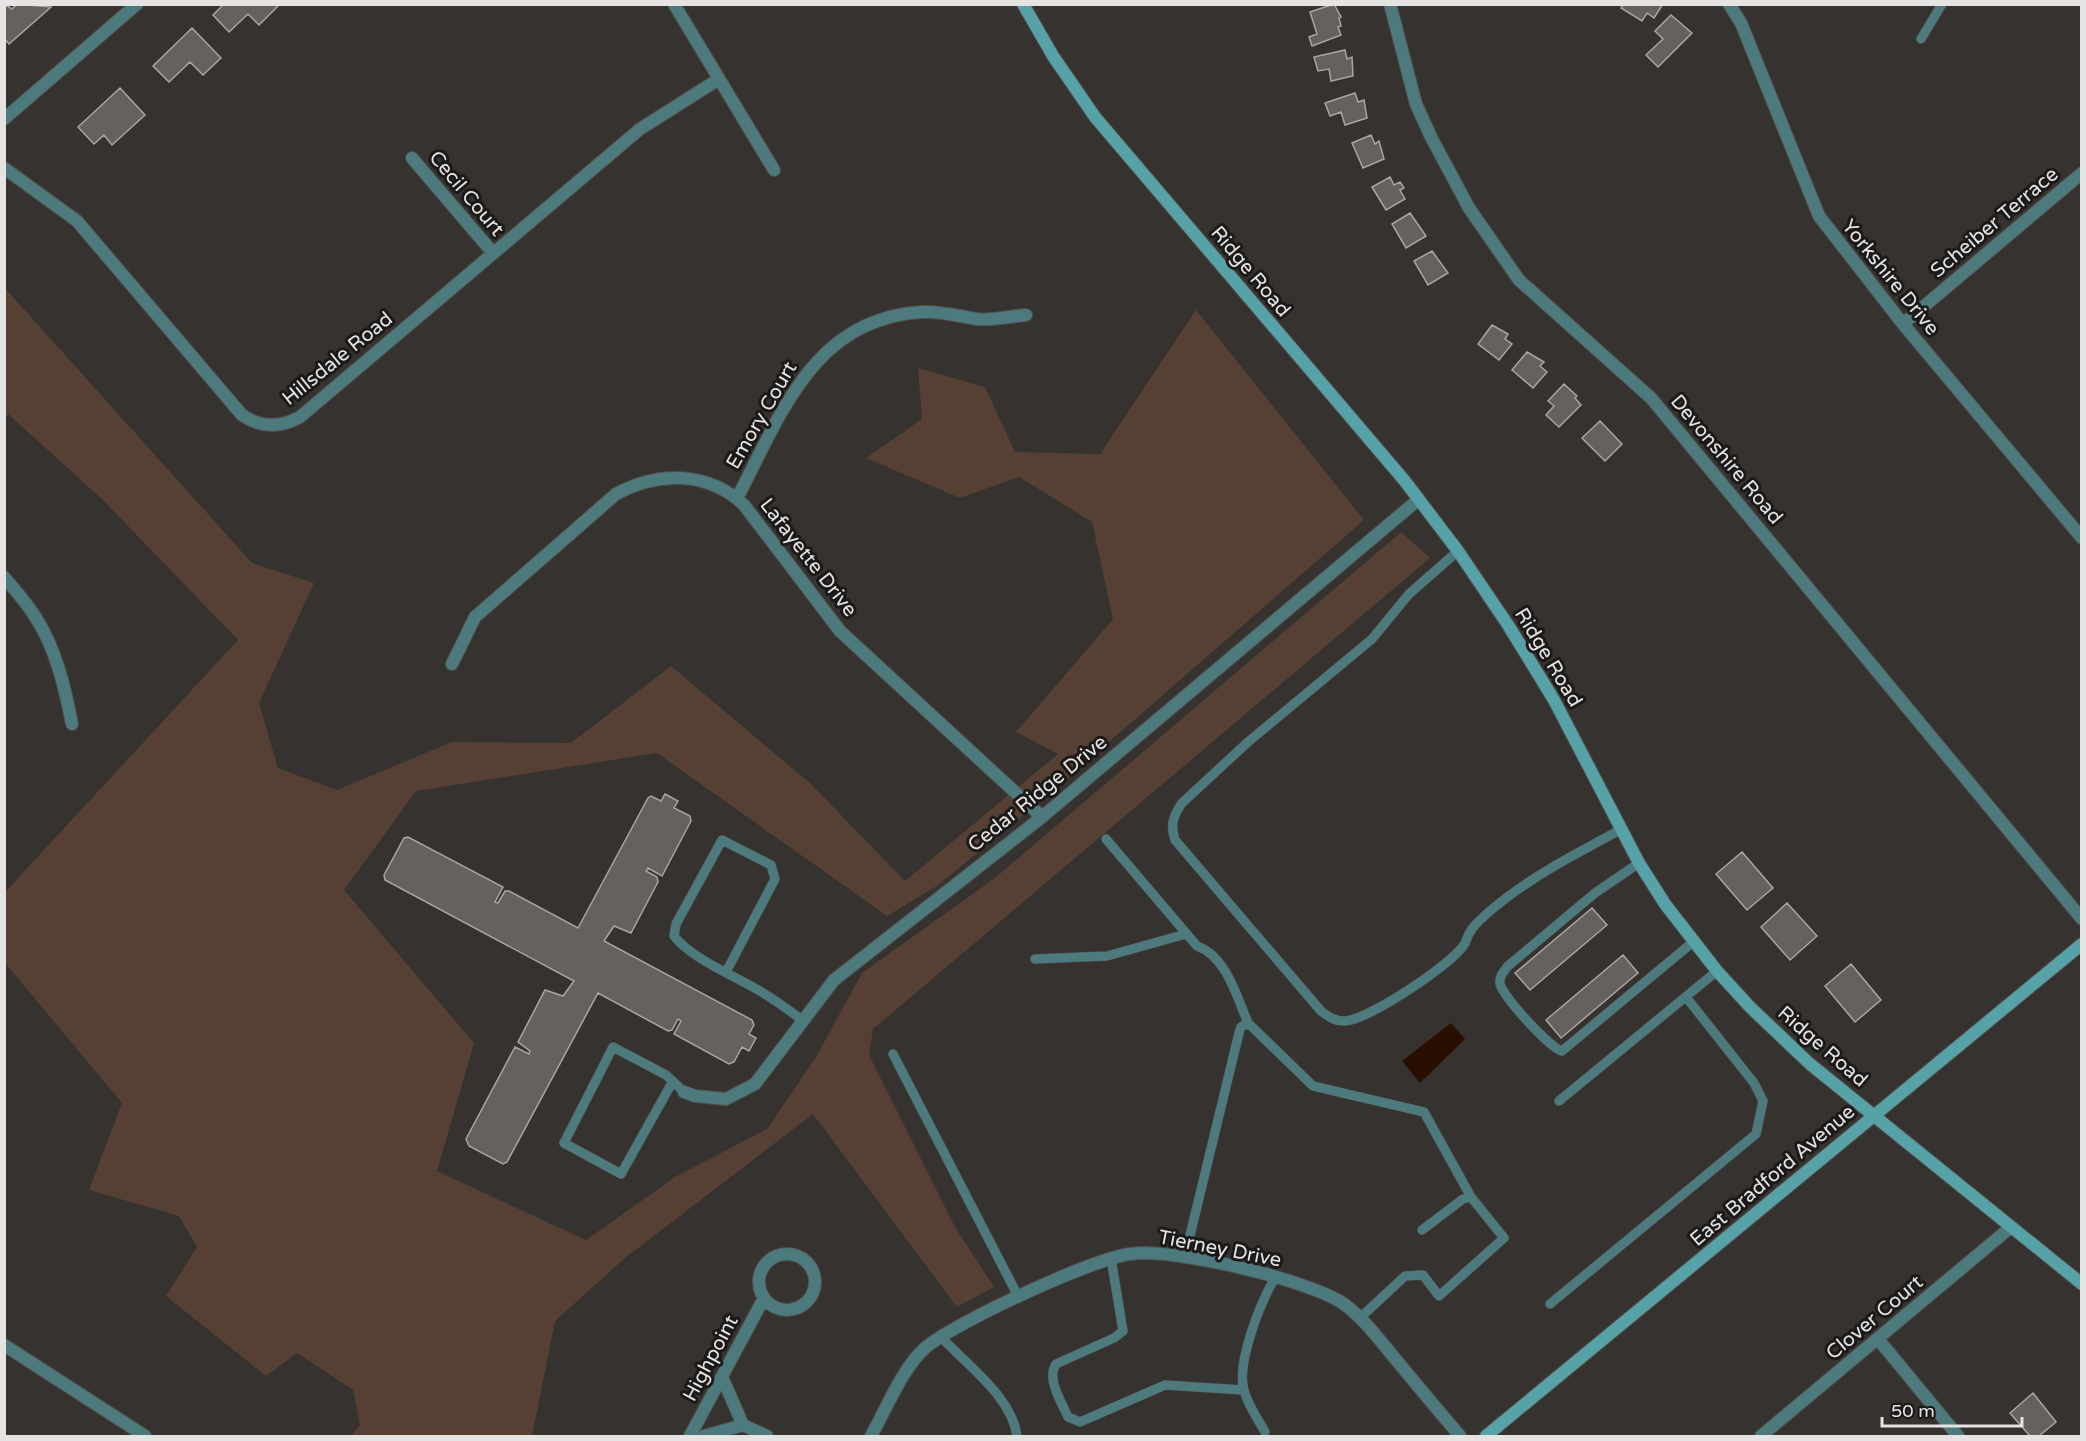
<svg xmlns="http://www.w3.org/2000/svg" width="2086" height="1441" viewBox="0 0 2086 1441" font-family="'Varela Round',sans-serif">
  <rect width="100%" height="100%" fill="#353230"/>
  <path fill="#554033" d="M4 287 252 563 314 583 259 703 278 768 337 790 452 742 571 743 671 666 811 784 905 881 1058 754 1016 732 1113 619 1092 522 1019 477 960 498 866 458 922 419 918 368 985 387 1015 452 1100 454 1196 310 1364 520 1048 795 937 886 887 916 657 753 416 791 344 890 474 1043 437 1171 586 1240 675 1177 767 1129 816 1057 862 973 995 878 1401 532 1430 558 873 1029 869 1055 955 1227 994 1287 957 1307 813 1114 625 1258 555 1321 532 1436H351L360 1425 353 1390 297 1353 266 1376 166 1296 197 1247 179 1216 89 1190 122 1103 6 964V891L238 640 103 500 8 414 5 418Z"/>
  <path fill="#280f00" d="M1451 1023 1465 1039 1420 1083 1402 1061Z"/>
  <path fill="#65615f" stroke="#aaa5a3" stroke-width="1.5" d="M4 4 12 9 17 4 51 7 9 44 4 38Z
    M224 4H280L259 25 248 14 229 32 213 15Z
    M1334 4 1341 17 1339 18 1341 26 1338 27 1341 35 1312 46 1309 37 1317 34 1310 12Z
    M1623 4H1663L1654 18 1647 13 1642 21 1621 8Z
    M1671 15 1692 33 1658 67 1646 55 1663 39 1655 31Z
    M192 28 221 58 203 75 190 62 169 82 153 66Z
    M1345 50 1347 59 1352 57 1353 76 1331 81 1329 69 1318 71 1314 57Z
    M120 88 145 115 112 145 104 135 94 144 78 127Z
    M1355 93 1358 102 1364 100 1367 118 1345 125 1341 112 1330 116 1325 103Z
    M1371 135 1375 144 1379 141 1384 159 1363 168 1352 143Z
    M1390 177 1394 185 1400 182 1404 188 1400 190 1405 199 1386 210 1372 187Z
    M1410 213 1426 236 1406 248 1392 224Z
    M1432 251 1448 273 1428 285 1414 261Z
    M1492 325 1508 334 1505 339 1512 344 1499 360 1478 344Z
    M1527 352 1544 362 1540 366 1547 372 1533 388 1512 370Z
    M1564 384 1577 396 1575 398 1581 405 1559 427 1546 415 1554 406 1548 401Z
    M1600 421 1622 444 1605 461 1582 438Z
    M665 794 678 801 674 808 690 816 691 821 662 876 648 868 646 871 657 877 658 882 631 933 614 926 604 941 752 1020 754 1025 749 1034 756 1038 749 1051 742 1047 734 1062 729 1064 674 1034 681 1021 678 1019 672 1030 668 1031 598 993 507 1162 503 1164 469 1146 466 1139 515 1047 529 1054 530 1051 518 1042 545 990 563 996 574 981 385 880 384 875 404 838 408 837 503 887 495 902 498 903 505 891H509L578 928 648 798 651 796 661 801Z
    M1742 852 1773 888 1747 910 1716 874Z
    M1787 903 1817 936 1790 960 1761 927Z
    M1592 908 1607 925 1530 990 1515 973Z
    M1623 955 1638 973 1561 1038 1546 1020Z
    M1851 964 1881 1000 1855 1022 1825 986Z
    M2033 1393 2056 1422 2039 1436H2030L2010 1413Z"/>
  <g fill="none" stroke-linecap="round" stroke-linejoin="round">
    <defs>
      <path id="lane" d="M1921 39 1942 4
        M1458 551 1409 594 1372 639 1248 742 1182 803C1173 816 1170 825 1175 840L1321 1011C1329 1017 1336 1022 1346 1021 1371 1018 1449 966 1464 945 1467 941 1467 936 1470 932 1477 920 1495 907 1506 898 1542 871 1581 851 1620 830
        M1106 839 1197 946C1226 956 1237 997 1248 1023
        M1639 863 1595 893 1508 966C1504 971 1499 976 1500 983 1500 994 1551 1049 1562 1051L1693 942
        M1035 959 1107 956 1186 934
        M726 972 775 879 771 865 722 840 676 924 674 936C692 959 735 976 760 991 775 1000 789 1010 802 1020
        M893 1054 1019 1298
        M673 1081 621 1174 564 1143 613 1047 666 1075 684 1092
        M1559 1101 1717 971
        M1185 1256 1239 1033 1241 1027 1248 1023 1313 1086 1424 1112 1471 1197
        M1111 1258 1123 1331 1114 1338 1056 1364C1046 1379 1062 1403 1068 1417L1080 1422 1165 1385 1243 1390
        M1550 1304 1756 1134 1763 1101 1754 1083 1686 997
        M1360 1318 1405 1276 1423 1275 1439 1296 1504 1238 1471 1197 1463 1199 1422 1230
        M941 1337C967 1365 1012 1397 1017 1436
        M1265 1432C1258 1419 1247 1404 1244 1390 1236 1363 1261 1301 1275 1278"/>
      <path id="street" d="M674 4 774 170
        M1390 4 1416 104 1431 137 1469 208 1519 280 1651 398 2082 919
        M1729 4 1741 23 1819 216 1903 324 2082 538
        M4 119 137 4
        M412 158 493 253
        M4 168 77 221 242 415C261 428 280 428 300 417L640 129 719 79
        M1903 324 2082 173
        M737 498C781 415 813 318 922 312 941 311 958 316 976 319 992 321 1011 316 1026 315
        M4 577C15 590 27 603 36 618 56 649 65 688 72 724
        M452 664 475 617 616 494C658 471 708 471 744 505L840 631 1042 817
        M684 1092 695 1096 726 1099 755 1084 834 980 1042 817 1419 499
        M759 1282a28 28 0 1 1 56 0a28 28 0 1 1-56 0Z
        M1878 1339 1958 1436
        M4 1345 145 1436
        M722 1377 743 1425 767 1436
        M690 1436 764 1298
        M704 1436 743 1425
        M871 1436C887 1408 901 1370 925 1348 954 1323 1092 1259 1130 1254 1170 1247 1310 1280 1344 1304 1363 1318 1378 1338 1393 1356 1415 1383 1438 1410 1460 1436
        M1761 1436 2011 1227"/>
      <path id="secondary" d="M1023 4 1053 56 1095 117 1404 480 1458 551 1508 625 1554 700 1639 863 1665 904 1717 971 1750 1007 1810 1064 2082 1284
        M1486 1436 2082 944"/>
    </defs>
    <use href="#lane" stroke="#514e4c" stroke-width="10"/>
    <use href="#street" stroke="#514e4c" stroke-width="14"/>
    <use href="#secondary" stroke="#514e4c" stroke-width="14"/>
    <use href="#lane" stroke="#4d7a7d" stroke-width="9"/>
    <use href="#street" stroke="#4d7a7d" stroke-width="12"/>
    <use href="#secondary" stroke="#57a2a7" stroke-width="12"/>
  </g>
  <g text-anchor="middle" stroke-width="6" stroke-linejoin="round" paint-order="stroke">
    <g font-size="20" fill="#e6e4e2" stroke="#1c1a19">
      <text transform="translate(467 193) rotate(50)" y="7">Cecil Court</text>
      <text transform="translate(1994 222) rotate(-40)" y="7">Scheiber Terrace</text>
      <text transform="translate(1251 271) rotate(50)" y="7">Ridge Road</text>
      <text transform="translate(1891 277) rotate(51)" y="7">Yorkshire Drive</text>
      <text transform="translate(337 358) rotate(-39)" y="7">Hillsdale Road</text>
      <text transform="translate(761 415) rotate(-60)" y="7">Emory Court</text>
      <text transform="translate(1727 459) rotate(50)" y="7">Devonshire Road</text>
      <text transform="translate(809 557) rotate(52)" y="7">Lafayette Drive</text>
      <text transform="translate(1549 657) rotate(59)" y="7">Ridge Road</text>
      <text transform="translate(1037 793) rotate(-39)" y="7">Cedar Ridge Drive</text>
      <text transform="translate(1823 1046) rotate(41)" y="7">Ridge Road</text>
      <text transform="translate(1772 1175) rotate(-40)" y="7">East Bradford Avenue</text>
      <text transform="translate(1220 1248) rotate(11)" y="7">Tierney Drive</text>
      <text transform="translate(1874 1317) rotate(-40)" y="7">Clover Court</text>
      <text transform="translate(710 1358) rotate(-62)" y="7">Highpoint</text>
    </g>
  </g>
  <rect width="2086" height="1441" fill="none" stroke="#e6e4e2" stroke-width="12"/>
  <path d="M1882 1417v9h140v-9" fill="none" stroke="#e6e4e2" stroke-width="3"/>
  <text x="1891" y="1417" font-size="18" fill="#e6e4e2" stroke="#1c1a19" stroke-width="4.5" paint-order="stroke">50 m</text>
</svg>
